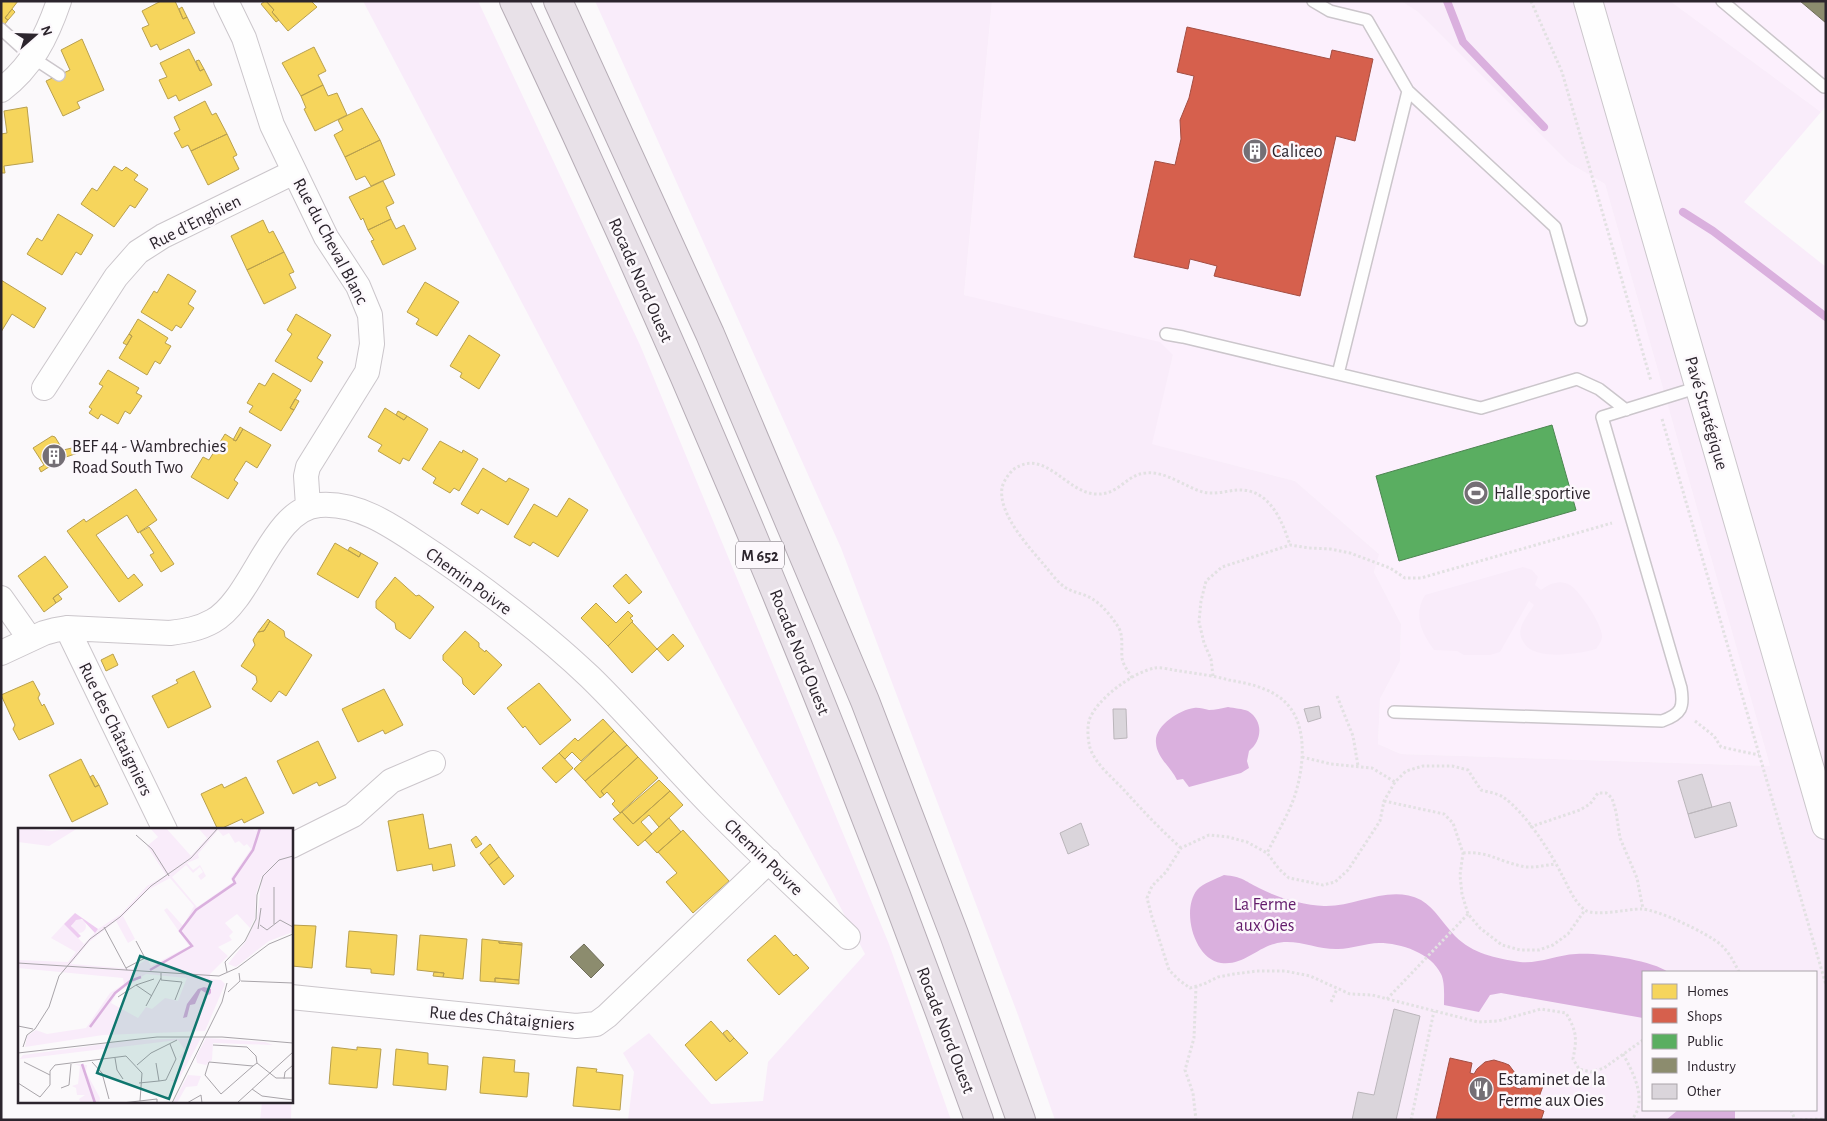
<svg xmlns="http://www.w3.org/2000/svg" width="1827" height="1121" viewBox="0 0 1827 1121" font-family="'Alegreya Sans',sans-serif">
  <rect width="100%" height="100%" fill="#fbf9fb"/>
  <path fill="#fcf0fd" d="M992 1H1401L1418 12 1569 163 1605 184 1770 766 1401 754 1378 744 1380 699 1400 661 1401 624 1374 572 1378 553 1295 481 1151 444 1173 355 964 295Z
    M1670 1H1826V106L1821 112Z"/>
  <path fill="#f9ecfa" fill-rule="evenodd" d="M363 1H478L640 345 889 944 951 1120H628L634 1072 623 1053 649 1033 711 1104 763 1101 768 1062 865 954Z
    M595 1H992L964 295 1160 342 1173 355 1152 444 1295 481 1379 554 1374 572 1401 624 1400 661 1380 699 1378 744 1401 754 1770 766 1605 184 1569 163 1418 12 1401 1H1670L1821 112 1744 202 1826 267V1120H1055L1018 1015 841 548ZM1643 972H1816V1110H1643Z
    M1523 567 1532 570 1538 577 1535 585 1541 590C1549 584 1560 579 1570 585 1580 591 1604 627 1602 638 1601 642 1598 646 1596 649 1579 654 1534 661 1524 643 1521 639 1519 633 1521 628 1523 620 1530 612 1534 605L1529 601 1500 652 1490 655H1464L1457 651 1434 650C1421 632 1413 615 1425 595Z
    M291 1034H293L291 1120H260L262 1102H291Z"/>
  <path fill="#dab0de" d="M1228 707C1234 708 1243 709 1248 711 1264 721 1262 741 1249 751L1247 761 1249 768 1241 773 1189 787 1183 779 1177 780C1171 767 1157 758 1156 743 1154 726 1179 710 1194 708 1198 707 1204 709 1209 710 1215 710 1222 708 1228 707Z
    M1224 875C1243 877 1243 880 1259 888 1278 898 1303 905 1324 906 1357 907 1389 884 1421 900 1435 908 1444 925 1455 936 1473 954 1495 958 1520 962 1539 964 1556 955 1576 954 1596 952 1652 960 1668 972H1643V1018L1501 993 1490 995 1479 1012 1444 1005C1444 996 1445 982 1441 974 1431 953 1401 943 1379 943 1366 943 1352 949 1338 949 1317 950 1294 937 1274 944 1256 949 1242 966 1221 963 1194 959 1181 910 1197 890 1203 883 1216 879 1224 875Z
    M1678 1110H1735V1120H1666Z"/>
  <path fill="#f6d55c" stroke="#b9a04e" d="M1 1H18L5 18 8 20 1 29Z
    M161 1H175L183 19 187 17 195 33 160 50 157 44 151 47 142 28 149 25 142 11Z
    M265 1H266L274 10 272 12 279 20 276 22 261 4Z
    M266 1H311L317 7 288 31 272 12 274 10Z
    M182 7 187 17 183 19 179 9Z
    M12 9 15 12 8 20 5 18Z
    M82 39 104 90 77 102 80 108 63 116 46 81 70 70 61 50Z
    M314 47 326 71 318 75 323 85 301 96 282 63Z
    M189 49 200 71 204 69 212 85 179 101 176 95 168 99 159 80 167 77 160 63Z
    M199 60 204 69 200 71 196 61Z
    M323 85 328 96 337 93 347 115 315 131 304 109 306 108 301 96Z
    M205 101 212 115 216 113 227 134 191 151 188 145 182 148 174 133 180 130 174 117Z
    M27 107 33 162 4 166 5 173H1V134L7 133 4 111Z
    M362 108 380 140 345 157 334 135 343 130 338 120Z
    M227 134 237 155 233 157 239 169 208 185 191 151Z
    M380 140 395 175 371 186 365 176 356 180 345 157Z
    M114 166 122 171 126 167 138 175 134 180 148 189 135 208 130 205 114 227 81 204 92 188 97 191Z
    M383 181 394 203 386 207 391 219 368 230 363 218 361 220 349 197Z
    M58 214 93 235 81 255 76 252 62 275 27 254 37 238 42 241Z
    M391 219 396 229 404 225 416 249 383 265 371 241 374 240 368 230Z
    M263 220 269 233 273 231 284 252 247 270 231 236Z
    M284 252 294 272 289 274 296 288 264 304 247 270Z
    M168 274 196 291 188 304 194 308 181 328 176 325 172 331 141 312 154 291 157 293Z
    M1 280 46 308 34 328 12 314 1 332Z
    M425 282 459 302 437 336 416 324 419 319 407 312Z
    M296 314 331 335 317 358 323 362 311 382 275 361 292 334 287 330Z
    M138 319 168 338 165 343 171 346 160 364 155 361 147 375 119 358 132 336 129 334Z
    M129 334 132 336 127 345 123 343Z
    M469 335 500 355 479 389 460 377 462 373 450 366Z
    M108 370 139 388 136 393 142 396 130 414 125 411 118 424 101 414 98 419 89 413 92 409 89 407 103 386 99 384Z
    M273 373 301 390 290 408 294 410 281 431 249 412 253 406 247 403 259 383 265 386Z
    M295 399 299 401 294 410 290 408Z
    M385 408 404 420 407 416 428 429 409 461 403 458 400 464 378 451 382 445 368 437Z
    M398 411 407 416 404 420 396 415Z
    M240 427 243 429 236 441 233 440Z
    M243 429 271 445 257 468 246 461 234 480 238 483 228 499 191 477 203 457 209 460 225 434 236 441Z
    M52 436 55 437 63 450 72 448V450L74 448 78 453 63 458 41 472 39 468 44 465 33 448Z
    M440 441 462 453 463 450 478 459 459 491 454 488 450 493 433 483 436 478 422 469Z
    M483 468 506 482 509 478 529 489 508 525 481 509 478 514 461 504Z
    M136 489 157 520 138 533 127 515 96 535 128 579 134 574 143 585 119 602 67 531 84 519 86 522Z
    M569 498 588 510 558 557 533 542 530 546 514 537 534 504 557 517Z
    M149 527 174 564 161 572 150 555 154 553 140 532Z
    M335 543 359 557 361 553 378 563 358 598 317 574Z
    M350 547 361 553 359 557 348 550Z
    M45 556 68 587 53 598 56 603 44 612 18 576Z
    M626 574 642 592 629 604 613 586Z
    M395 577 416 596 419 595 434 607 410 639 396 629 395 623 376 608V601Z
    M58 594 62 599 56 603 53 598Z
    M596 603 616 623 628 611 633 616 630 618 633 621 608 646 581 618Z
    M268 619 270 621 264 631 258 632Z
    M270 621 284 631 285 637 312 655 286 696 279 691 271 702 252 689 257 682 256 676 241 666 255 645 253 640 258 632 264 631Z
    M632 622 657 649 632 673 608 646Z
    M465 631 479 643V647L485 652 486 650 502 665 474 695 463 684 462 678 443 660V655Z
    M673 634 684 646 668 661 657 649Z
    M113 654 118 665 106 671 101 660Z
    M194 671 211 707 168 728 152 696 178 683 176 680Z
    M33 681 40 694 38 698 42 706 44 704 54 724 19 740 13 729 15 725 1 695Z
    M539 683 571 720 540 745 525 726 523 728 507 708Z
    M384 689 403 725 385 734 383 730 358 742 342 709Z
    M603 719 614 731 581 761 572 752 565 759 559 753 575 738 578 741Z
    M614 731 627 745 585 781 574 769Z
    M318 741 336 778 319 786 317 782 293 794 277 761Z
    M627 745 638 757 601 791 604 795 600 798 585 781Z
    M559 753 573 768 556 783 542 768Z
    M638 757 658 778 620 813 612 804 615 801 607 792 604 795 601 791Z
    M81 759 95 787 99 785 108 804 72 822 49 775Z
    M93 775 99 785 95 787 90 777Z
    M246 777 264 813 244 823 242 819 218 830 201 794 222 784 224 788Z
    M659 780 670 791 633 824 622 812Z
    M670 791 683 805 659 827 649 815 641 822 652 834 638 846 613 819 622 812 633 824Z
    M423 814 429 849 451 844 455 866 433 871 432 864 397 871 388 821Z
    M669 818 681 832 657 853 645 840Z
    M683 830 729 881 693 913 666 882 677 873 658 852Z
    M476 836 482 844 476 848 471 840Z
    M490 844 499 857 489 865 480 853Z
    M499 857 514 876 504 885 489 865Z
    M291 925 316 926 312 968 292 966Z
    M349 931 397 935 394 975 371 973V969L346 967Z
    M420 935 467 939 463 979 443 977 444 973 417 970Z
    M775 935 794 956 796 954 809 968 779 995 747 960Z
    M482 939 499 941V943L522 945 519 980 495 978V982L480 981Z
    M499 941 522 943V945L499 943Z
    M434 972 444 973 443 977 433 976Z
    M495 978 519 980V984L495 982Z
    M711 1021 730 1042 734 1038 748 1053 716 1081 685 1045Z
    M727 1030 734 1038 730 1042 723 1033Z
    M332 1047 357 1050V1047L381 1049 377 1088 329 1084Z
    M396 1049 428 1053V1064L448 1066 446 1090 393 1085Z
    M483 1057 515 1060 514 1072 529 1073 527 1097 480 1093Z
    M577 1067 597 1069 596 1072 623 1075 620 1110 573 1106Z"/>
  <path fill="#d6604d" stroke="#a34e43" d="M1187 27 1330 59 1332 50 1373 59 1355 141 1336 136 1300 296 1214 276 1217 266 1190 259 1188 269 1134 257 1155 161 1175 165 1181 139 1180 120 1189 98 1194 76 1177 72Z
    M1450 1058 1472 1063 1470 1073 1474 1074 1477 1069 1485 1062 1494 1060 1504 1063 1509 1065 1515 1073 1517 1083 1516 1088 1521 1089 1525 1079 1543 1086 1535 1108 1544 1111 1541 1120H1436Z"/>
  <path fill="#5aae61" stroke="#4c8551" d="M1552 425 1576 510 1399 561 1376 476Z"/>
  <path fill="#8c8c6e" stroke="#6f6d5a" d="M1800 1H1826V23Z
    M584 944 604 965 591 978 570 957Z"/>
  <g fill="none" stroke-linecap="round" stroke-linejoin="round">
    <path stroke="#dab0de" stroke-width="8" d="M1447 1 1463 42 1544 127
      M1683 212 1713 231 1826 317"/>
  </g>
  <path fill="#dad5db" stroke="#bbb6bb" d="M1319 706 1321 718 1308 722 1304 709Z
    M1113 709H1126L1127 738 1114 739Z
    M1702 774 1712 807 1688 814 1678 781Z
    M1730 802 1737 826 1695 838 1688 814Z
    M1081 823 1089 845 1068 854 1060 833Z
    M1394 1009 1420 1016 1396 1120H1352L1358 1092 1374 1095Z"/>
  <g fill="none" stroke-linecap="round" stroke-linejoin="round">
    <defs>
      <path id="service" d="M1313 1 1330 11 1367 20 1408 91 1338 374
        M1722 1 1824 87 1826 85
        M1 29 33 58 59 75
        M1408 91 1555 227 1581 320
        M1166 334 1183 337 1481 408 1577 379 1599 389 1626 410
        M1394 712 1662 721C1682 714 1684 707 1681 688L1602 417 1699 387"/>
      <path id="minor" d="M226 1 244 38 272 125 326 237 358 286 370 315 372 344 367 372 308 467 306 476 308 506
        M1 90C32 67 47 36 59 1
        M44 388 116 277 138 252 163 236 294 172
        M1 598 30 639
        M67 628 165 830
        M1 653 44 633 55 630 67 628 170 633C185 631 199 629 213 621 253 599 272 507 320 505 363 502 400 532 434 554 488 591 542 631 590 677 632 718 670 763 711 805 755 850 802 893 848 937
        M291 846 353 815 391 781 433 763
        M291 997 576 1026 596 1024 607 1016 769 861"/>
      <path id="secondary" d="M1588 1 1826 825"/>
      <path id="trunk" d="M514 1C687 366 843 740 979 1120
        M558 1 710 334 865 701 954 934 1021 1120"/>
    </defs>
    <use href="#service" stroke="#cbc6cb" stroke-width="14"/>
    <use href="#minor" stroke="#cbc6cb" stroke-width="26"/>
    <use href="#secondary" stroke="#cbc6cb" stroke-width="30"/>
    <use href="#trunk" stroke="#b6adb6" stroke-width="30"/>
    <path stroke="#e2e1e2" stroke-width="3" stroke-dasharray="2.5 2.5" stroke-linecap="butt" d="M1531 1 1562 72 1651 381
      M1662 419 1826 985
      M1213 676 1211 659 1204 643 1199 622 1201 601 1206 581 1222 567 1290 545 1309 548 1330 549 1350 553 1390 568 1405 578H1421L1612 523
      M1132 678C1128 671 1123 665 1122 658 1121 646 1124 634 1117 625 1111 616 1103 606 1094 600 1086 594 1075 593 1066 588 1058 583 1051 573 1045 566 1029 547 998 514 1002 488 1003 482 1009 473 1014 469 1045 448 1066 492 1095 494 1119 496 1126 474 1146 473 1166 471 1185 487 1203 492 1214 495 1226 491 1237 490 1269 488 1282 520 1290 545
      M1337 696 1353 736 1358 766
      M1695 721 1714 736 1721 747 1759 755
      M1302 757 1331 764 1372 768 1395 782
      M1384 801 1444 814 1453 823 1463 853 1460 875 1462 894 1468 914 1480 928 1502 945 1520 950H1539L1553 945 1568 934 1585 910
      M1530 827 1580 810 1590 804 1598 793H1606L1612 798 1616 812 1620 838 1637 878 1643 909
      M1181 848C1161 830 1143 811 1125 791 1113 778 1096 765 1090 748 1088 740 1087 729 1089 721 1095 700 1133 672 1155 668 1160 667 1168 669 1173 670 1192 673 1211 675 1229 680 1245 683 1262 686 1276 695 1310 715 1305 766 1294 798 1287 817 1276 835 1267 853
      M1463 853C1488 851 1498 861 1521 866 1531 869 1545 865 1556 864
      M1196 986 1194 1038 1185 1070 1193 1093 1196 1120
      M1387 999 1468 914
      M1331 1002 1337 989
      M1643 1040 1604 1068 1591 1072 1579 1069 1573 1059C1577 1038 1577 1032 1566 1013L1541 1009 1498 1021 1478 1022 1372 995 1350 994 1310 976 1285 971H1257L1234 974 1218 977 1204 984 1190 988 1179 980 1169 970 1152 917 1147 898 1152 886 1166 872 1181 848 1209 835 1228 837 1247 842 1267 853 1279 869 1289 878 1323 885 1335 882 1348 870 1380 821 1384 801 1395 782 1406 771 1423 766H1452L1468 770 1481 790C1487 792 1497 793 1503 797 1525 812 1550 851 1562 875 1568 886 1574 902 1585 910 1595 917 1627 909 1641 909 1657 909 1707 933 1720 944 1729 952 1734 962 1739 972
      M1623 1054C1633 1072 1649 1102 1631 1120
      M1791 1110 1795 1120
      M1411 1120 1434 1011
      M1795 1120 1826 1119"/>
    <use href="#service" stroke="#fefefe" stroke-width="11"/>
    <use href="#minor" stroke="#fefefe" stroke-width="24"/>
    <use href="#secondary" stroke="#fefefe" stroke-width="28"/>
    <use href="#trunk" stroke="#e8e1e8" stroke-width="28"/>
  </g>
  <defs>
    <symbol id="building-disc" viewBox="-11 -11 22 22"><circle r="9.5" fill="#746f75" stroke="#fcf8fc"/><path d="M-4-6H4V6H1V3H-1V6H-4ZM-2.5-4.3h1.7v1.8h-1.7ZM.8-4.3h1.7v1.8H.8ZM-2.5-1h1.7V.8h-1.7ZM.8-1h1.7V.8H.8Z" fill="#fff"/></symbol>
    <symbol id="stadium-disc" viewBox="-11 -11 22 22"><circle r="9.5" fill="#746f75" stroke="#fcf8fc"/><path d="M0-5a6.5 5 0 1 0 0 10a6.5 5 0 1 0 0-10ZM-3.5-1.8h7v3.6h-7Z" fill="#fff"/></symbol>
    <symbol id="restaurant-disc" viewBox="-11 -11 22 22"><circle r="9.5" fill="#746f75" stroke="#fcf8fc"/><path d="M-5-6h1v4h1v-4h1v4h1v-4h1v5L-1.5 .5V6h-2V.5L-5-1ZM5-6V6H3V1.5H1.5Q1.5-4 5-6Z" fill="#fff"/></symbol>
  </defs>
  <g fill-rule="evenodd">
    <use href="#building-disc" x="1241" y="137" width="28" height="28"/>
    <use href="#building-disc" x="40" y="442" width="28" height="28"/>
    <use href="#stadium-disc" x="1462" y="479" width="28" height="28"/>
    <use href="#restaurant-disc" x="1467" y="1075" width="28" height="28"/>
  </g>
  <g text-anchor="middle" stroke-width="5" stroke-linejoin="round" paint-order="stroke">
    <rect fill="#fcf8fc" stroke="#6a646b" stroke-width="1" x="736" y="541.5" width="48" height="27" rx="4"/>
    <g font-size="16" font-weight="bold" fill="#2c252d">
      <text x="760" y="561">M 652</text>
    </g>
    <g font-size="18" fill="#2c252d" stroke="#fcf8fc" text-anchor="start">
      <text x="1272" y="157">Caliceo</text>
      <text x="72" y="452">BEF 44 - Wambrechies<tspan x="72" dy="21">Road South Two</tspan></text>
      <text x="1494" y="499">Halle sportive</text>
      <text x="1498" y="1085">Estaminet de la<tspan x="1498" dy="21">Ferme aux Oies</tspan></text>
    </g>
    <g font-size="18" fill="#2c252d" stroke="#fcf8fc">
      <text transform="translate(195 222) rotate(-27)" y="6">Rue d'Enghien</text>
      <text transform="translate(331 241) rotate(62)" y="6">Rue du Cheval Blanc</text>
      <text transform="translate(641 280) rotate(66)" y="6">Rocade Nord Ouest</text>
      <text transform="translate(1707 413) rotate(74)" y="6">Pavé Stratégique</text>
      <text transform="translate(469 581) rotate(36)" y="6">Chemin Poivre</text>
      <text transform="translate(800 652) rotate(68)" y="6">Rocade Nord Ouest</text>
      <text transform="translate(116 729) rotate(64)" y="6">Rue des Châtaigniers</text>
      <text transform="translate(764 857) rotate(44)" y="6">Chemin Poivre</text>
      <text transform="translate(502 1018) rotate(5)" y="6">Rue des Châtaigniers</text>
      <text transform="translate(946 1030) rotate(69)" y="6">Rocade Nord Ouest</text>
    </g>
    <g font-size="18" fill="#631c6b" stroke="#fcf8fc">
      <text x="1265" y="910">La Ferme<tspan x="1265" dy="21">aux Oies</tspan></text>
    </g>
  </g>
  <g transform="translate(18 828)">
    <rect width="275" height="275" fill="#fbf9fb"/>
    <path d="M0 0 34 3 60 0 31 18 0 14ZM132 0H148L173 28 189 10 180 0H234L237 3 239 0H275V104L251 113 218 139 210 136 228 113 239 90 244 47 238 66 237 90 232 100 219 86 207 95 215 104 211 108 214 112 200 119 210 128 192 146V151L203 152 207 156 187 203 85 207 7 219 9 208 18 202 29 206 68 200 92 165 106 156 105 150 0 140V132L50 134 58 124 33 110 46 96 66 116 80 101 103 86 129 58 148 47 129 18 140 9ZM200 2 205 8 211 5 217 15 221 13 226 18 229 16 233 21 213 50 215 54 179 79 154 49 168 37 175 45 182 39 185 44 180 48 183 52 188 48 182 37 175 42 169 35 181 30 180 26ZM152 50 176 78 165 98 149 80 146 82 171 118 133 138 129 131 114 141 53 136 71 114 98 93 110 115 117 111 105 88 130 62ZM128 146 169 150 160 173 147 170 134 181 128 179 120 190 93 175 99 165ZM54 98a7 7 0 1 1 14 0a7 7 0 1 1-14 0ZM183 210 159 255 151 252H158L167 232 161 229 167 222 160 212 2 231 5 227 116 212ZM188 210 247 214 255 217 195 215 194 232 188 237 179 235 178 229ZM56 236 69 237 68 244 82 270 81 275H63L61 271 67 267H59L58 260 54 258 60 256 62 238ZM170 247 183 248 179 258 168 259 159 275H155Z" fill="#f9ecfa" fill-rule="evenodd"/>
    <path d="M57 85 80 101 77 105 64 91 58 92 53 98 63 108 60 110 46 96Z" fill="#eeccf1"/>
    <path d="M186 159 193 161V165L191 167 183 162 177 176 172 177 169 189 165 190 169 176 180 161Z" fill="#dab0de"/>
    <path fill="none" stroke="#dab0de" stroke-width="2.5" d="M132 142 174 118 162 103 178 82 217 55 215 51 235 22 242 0M72 199 97 165 112 153 123 149M64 236 77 275"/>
    <path fill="none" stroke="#a8a4a9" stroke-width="1" d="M118 7 134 21 151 48M256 96V59M242 97 249 102 262 92 275 99M86 99 109 142M240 101 243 80M0 135 201 148 219 140 251 116 275 106M108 140 127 130 118 113M209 144 207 134 227 113 238 91 239 67 245 48 261 32 275 28M143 145V152L164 154 157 172M223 153 275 155M118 157 136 151M210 164 222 153 221 145M100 169 118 157 134 168M128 178 143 150M0 198 15 201M195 217 229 219 238 228 239 235M5 219 9 207 17 201 31 179 41 148 72 111 102 89 133 58 173 30 200 0M0 225 139 209H204L275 215M97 230 99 242 105 251M6 234 32 247M74 234 84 245 91 271M119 237 133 225 159 212M235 238 203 266 187 247 191 234 235 238 239 235 258 250H275M266 251 267 244 275 237M141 253 148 252 158 231 152 216M0 255 22 269 32 257V243L37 237 108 228 124 245 122 273M121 255 141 253 138 235M43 260 51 257 53 236M234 261 244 268 275 272M104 275 139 271V275M154 275 204 174 209 155M169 275 183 267 184 275M219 275 275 224"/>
    <path fill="#0f766e" fill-opacity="0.15" stroke="#0f766e" stroke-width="2.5" d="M122 128 193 154 151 271 79 245Z"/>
    <rect width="275" height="275" fill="none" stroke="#2c252d" stroke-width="2.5"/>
  </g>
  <rect width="1827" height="1121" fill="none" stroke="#2c252d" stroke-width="5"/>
  <rect x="1642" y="971" width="175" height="140" fill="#fcf8fc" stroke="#a9a4a9"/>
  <rect x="1652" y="984" width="25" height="15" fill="#f6d55c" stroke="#a9a4a9"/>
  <text x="1687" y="996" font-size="15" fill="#2c252d">Homes</text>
  <rect x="1652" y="1008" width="25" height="15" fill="#d6604d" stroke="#a9a4a9"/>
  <text x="1687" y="1021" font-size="15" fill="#2c252d">Shops</text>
  <rect x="1652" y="1034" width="25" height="15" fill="#5aae61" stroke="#a9a4a9"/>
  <text x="1687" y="1046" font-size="15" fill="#2c252d">Public</text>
  <rect x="1652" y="1058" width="25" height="15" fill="#8c8c6e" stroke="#a9a4a9"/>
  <text x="1687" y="1071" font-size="15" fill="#2c252d">Industry</text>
  <rect x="1652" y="1084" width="25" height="15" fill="#dad5db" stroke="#a9a4a9"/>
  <text x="1687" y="1096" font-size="15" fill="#2c252d">Other</text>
  <g transform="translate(35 35) rotate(70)" stroke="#fcf8fc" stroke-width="4" paint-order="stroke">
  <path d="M0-4L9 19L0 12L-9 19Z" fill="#2c252d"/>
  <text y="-8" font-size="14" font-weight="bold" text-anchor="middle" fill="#2c252d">N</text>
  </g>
</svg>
